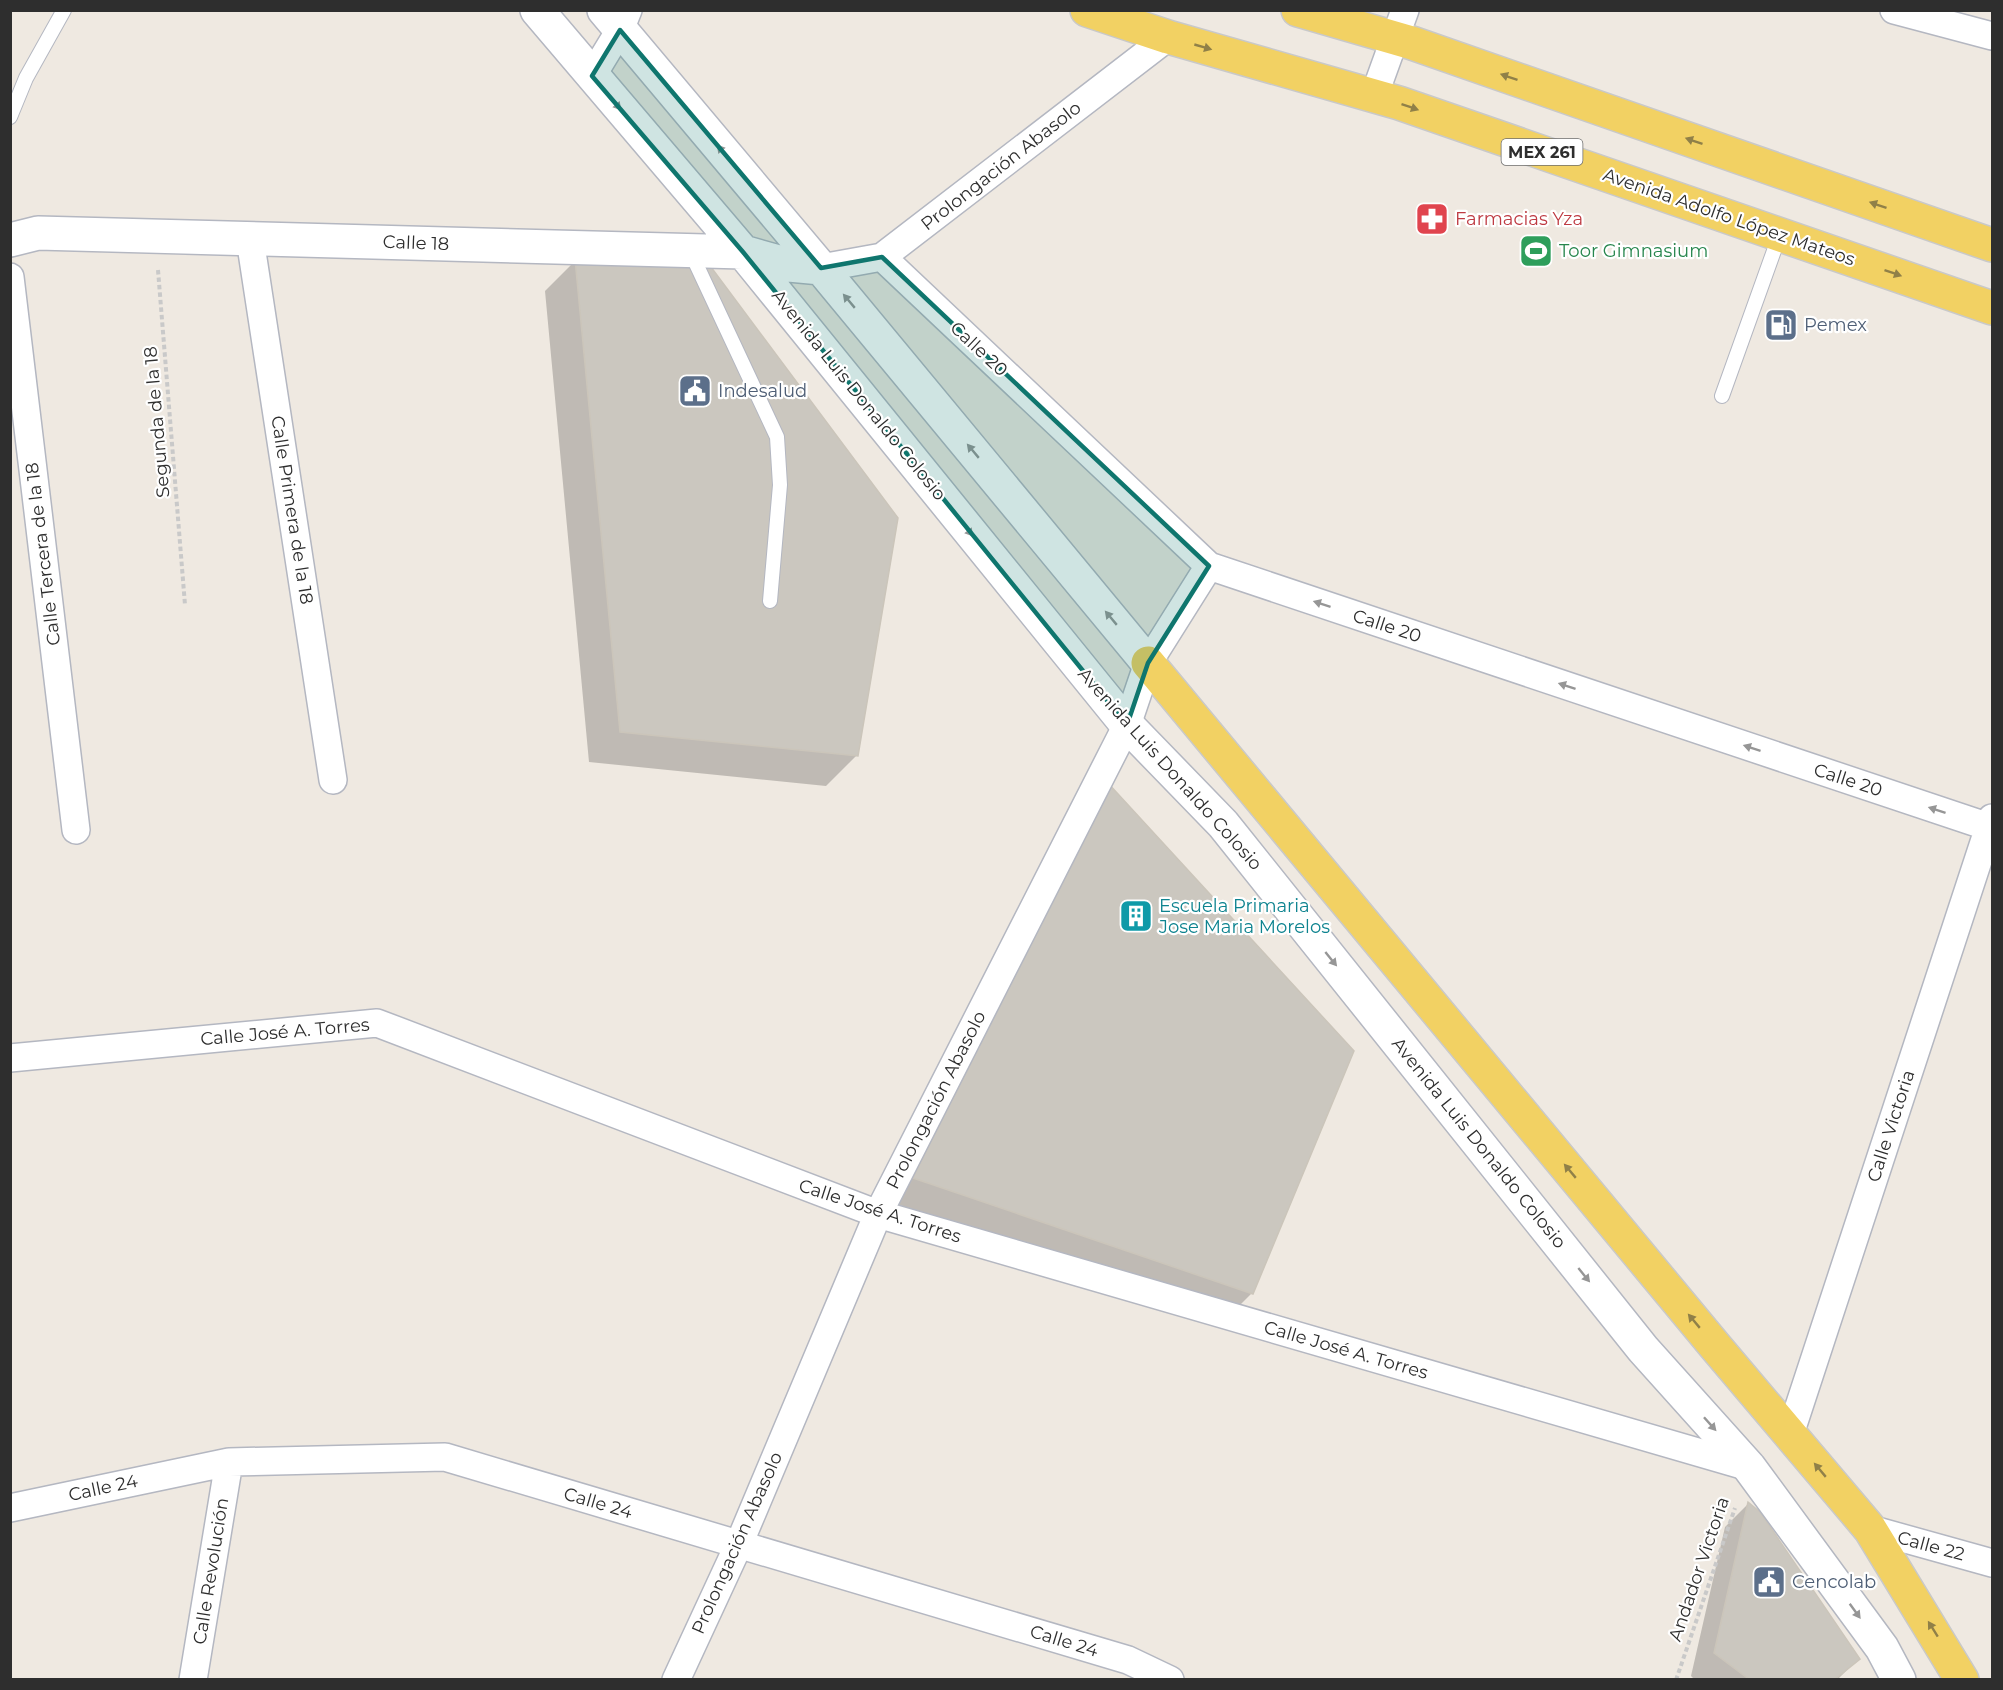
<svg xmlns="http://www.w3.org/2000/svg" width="2003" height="1690" viewBox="0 0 2003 1690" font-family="Montserrat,sans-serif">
  <rect width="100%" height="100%" fill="#efe9e1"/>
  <path fill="#0003" d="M576 260 857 755 826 786 589 762 545 291Z
    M1084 807 1252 1293 1228 1317 891 1202Z
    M1748 1504 1858 1659 1837 1680H1695L1691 1676 1725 1527Z"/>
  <path fill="#cbc7bf" stroke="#cbc5ba" stroke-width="1.5" d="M575 259 708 263 898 518 858 756 620 732Z
    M1107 782 1354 1051 1253 1294 913 1178Z
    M1748 1502 1760 1512 1860 1659 1834 1680H1750L1714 1653Z"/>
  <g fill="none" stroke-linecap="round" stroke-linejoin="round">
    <defs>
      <path id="service" d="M10 117 26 78 64 10
        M691 253 777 437 780 485 770 601
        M1722 396 1780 234"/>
      <path id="minor" d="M1894 10 1992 36
        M592 76 620 30 628 10
        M1374 96 1405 10
        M250 239 333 780
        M882 257 1209 566 1992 828
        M821 268 882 257 1168 37
        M10 277 76 830
        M10 1058 377 1023 878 1214 1749 1467
        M1790 1434 1992 818
        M10 1508 229 1462 445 1457 1128 1660 1170 1680
        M1870 1529 1992 1563
        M193 1680 229 1462
        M676 1680 739 1544 878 1214 1127 725 1148 663 1209 566"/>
      <path id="secondary" d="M537 10 743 252 1127 725 1223 824 1643 1349 1749 1467 1882 1648 1899 1680
        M604 10 821 268 1148 663
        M10 240 38 233 743 252 789 265 821 268"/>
      <path id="primary" d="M1087 10 1168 37 1399 103 1992 308
        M1298 10 1412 43 1992 245
        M1148 663 1715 1346 1870 1529 1962 1680"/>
    </defs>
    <use href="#service" stroke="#b4b7c1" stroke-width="16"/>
    <use href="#minor" stroke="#b4b7c1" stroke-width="30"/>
    <use href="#secondary" stroke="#b4b7c1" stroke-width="36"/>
    <use href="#primary" stroke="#c9c9c9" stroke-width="36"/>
    <path stroke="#c9c9c9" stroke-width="4" stroke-dasharray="4.5 3" stroke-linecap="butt" d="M158 270 185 605
      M1676 1680 1735 1508"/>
    <use href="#service" stroke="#fff" stroke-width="14"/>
    <use href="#minor" stroke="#fff" stroke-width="27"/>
    <use href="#secondary" stroke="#fff" stroke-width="33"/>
    <use href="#primary" stroke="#f2d163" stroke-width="33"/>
  </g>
  <defs><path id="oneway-solid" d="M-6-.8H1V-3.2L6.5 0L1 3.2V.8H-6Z" transform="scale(1.5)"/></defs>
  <g fill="#908048">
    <use href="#oneway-solid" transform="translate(1203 47) rotate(16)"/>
    <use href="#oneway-solid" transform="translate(1509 77) rotate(-161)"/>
    <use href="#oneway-solid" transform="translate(1410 107) rotate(19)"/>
    <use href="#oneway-solid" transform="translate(1694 141) rotate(-161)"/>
    <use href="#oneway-solid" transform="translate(1878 205) rotate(-161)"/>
    <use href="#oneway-solid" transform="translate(1893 273) rotate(19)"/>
    <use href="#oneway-solid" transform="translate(1570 1171) rotate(-130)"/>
    <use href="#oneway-solid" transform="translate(1694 1321) rotate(-130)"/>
    <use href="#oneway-solid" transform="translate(1820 1470) rotate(-130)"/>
    <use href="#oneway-solid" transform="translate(1933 1629) rotate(-122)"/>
  </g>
  <g fill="#969696">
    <use href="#oneway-solid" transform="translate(615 103) rotate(49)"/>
    <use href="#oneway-solid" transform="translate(723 152) rotate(-130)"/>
    <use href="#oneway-solid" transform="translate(849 301) rotate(-130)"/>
    <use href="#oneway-solid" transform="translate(973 451) rotate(-130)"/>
    <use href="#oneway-solid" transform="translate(967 529) rotate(51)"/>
    <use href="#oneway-solid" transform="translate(1322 604) rotate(-162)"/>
    <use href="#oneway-solid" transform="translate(1111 618) rotate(-130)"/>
    <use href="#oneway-solid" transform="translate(1567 686) rotate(-162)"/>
    <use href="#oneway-solid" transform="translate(1752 748) rotate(-162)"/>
    <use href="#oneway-solid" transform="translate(1937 810) rotate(-162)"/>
    <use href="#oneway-solid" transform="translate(1331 959) rotate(51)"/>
    <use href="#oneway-solid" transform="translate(1584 1275) rotate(51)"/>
    <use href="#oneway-solid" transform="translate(1710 1424) rotate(48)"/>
    <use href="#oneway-solid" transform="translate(1855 1611) rotate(54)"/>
  </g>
  <path fill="#0f766e" fill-opacity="0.2" stroke="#0f766e" stroke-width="4.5" stroke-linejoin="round" d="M620 30 821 268 882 257 1209 566 1148 663 1127 725 743 252 592 76Z"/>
  <defs>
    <symbol id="pharmacy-square" viewBox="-11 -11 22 22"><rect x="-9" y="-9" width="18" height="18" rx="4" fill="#e0444e" stroke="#fff"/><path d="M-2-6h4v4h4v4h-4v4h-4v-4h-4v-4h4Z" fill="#fff"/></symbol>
    <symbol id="stadium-square" viewBox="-11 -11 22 22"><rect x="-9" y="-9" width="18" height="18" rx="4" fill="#2e9e5b" stroke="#fff"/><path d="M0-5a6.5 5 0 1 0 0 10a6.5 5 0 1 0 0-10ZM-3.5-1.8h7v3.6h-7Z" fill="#fff"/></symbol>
    <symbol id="fuel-square" viewBox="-11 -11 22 22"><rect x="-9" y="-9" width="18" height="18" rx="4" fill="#5c6f8a" stroke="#fff"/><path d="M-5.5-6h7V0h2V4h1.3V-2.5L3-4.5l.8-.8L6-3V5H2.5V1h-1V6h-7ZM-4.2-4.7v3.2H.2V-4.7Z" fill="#fff"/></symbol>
    <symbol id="civic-square" viewBox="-11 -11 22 22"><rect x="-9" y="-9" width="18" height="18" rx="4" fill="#5c6f8a" stroke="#fff"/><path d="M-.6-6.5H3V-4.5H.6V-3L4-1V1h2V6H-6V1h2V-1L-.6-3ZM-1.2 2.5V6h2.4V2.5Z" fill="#fff"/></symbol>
    <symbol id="building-square" viewBox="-11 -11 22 22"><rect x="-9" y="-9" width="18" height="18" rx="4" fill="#0f9aa8" stroke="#fff"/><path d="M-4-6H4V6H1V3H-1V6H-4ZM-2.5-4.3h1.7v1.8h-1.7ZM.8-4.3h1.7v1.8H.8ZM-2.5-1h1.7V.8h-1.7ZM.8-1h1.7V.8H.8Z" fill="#fff"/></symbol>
  </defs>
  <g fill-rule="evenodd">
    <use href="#pharmacy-square" x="1413" y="200" width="38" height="38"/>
    <use href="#stadium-square" x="1517" y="232" width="38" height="38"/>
    <use href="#fuel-square" x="1762" y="306" width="38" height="38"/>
    <use href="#civic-square" x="676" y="372" width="38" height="38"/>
    <use href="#building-square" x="1117" y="897" width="38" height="38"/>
    <use href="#civic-square" x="1750" y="1563" width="38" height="38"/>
  </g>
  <g text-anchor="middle" stroke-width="4.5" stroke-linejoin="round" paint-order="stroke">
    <rect fill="#fff" stroke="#6d6d6d" stroke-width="1.5" x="1501.5" y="139" width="81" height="26" rx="4.5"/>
    <g font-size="16" font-weight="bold" fill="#2e2e2e">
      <text x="1542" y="158">MEX 261</text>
    </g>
    <g font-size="18" fill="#2e2e2e" stroke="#fff">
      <text transform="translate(1001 166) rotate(-38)" y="6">Prolongación Abasolo</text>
      <text transform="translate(1729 217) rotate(19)" y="6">Avenida Adolfo López Mateos</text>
      <text transform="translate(416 243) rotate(2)" y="6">Calle 18</text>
      <text transform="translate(979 349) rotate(43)" y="6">Calle 20</text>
      <text transform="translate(859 395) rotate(51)" y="6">Avenida Luis Donaldo Colosio</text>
      <text transform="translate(157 422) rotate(-95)" y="6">Segunda de la 18</text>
      <text transform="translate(292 510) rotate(81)" y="6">Calle Primera de la 18</text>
      <text transform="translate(43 554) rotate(-97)" y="6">Calle Tercera de la 18</text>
      <text transform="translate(1387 626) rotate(18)" y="6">Calle 20</text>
      <text transform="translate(1170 769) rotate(48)" y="6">Avenida Luis Donaldo Colosio</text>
      <text transform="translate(1848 780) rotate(18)" y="6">Calle 20</text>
      <text transform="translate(285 1032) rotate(-5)" y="6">Calle José A. Torres</text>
      <text transform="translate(936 1100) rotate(-63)" y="6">Prolongación Abasolo</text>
      <text transform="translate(1891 1126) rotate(-72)" y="6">Calle Victoria</text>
      <text transform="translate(1479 1143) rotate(51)" y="6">Avenida Luis Donaldo Colosio</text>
      <text transform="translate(880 1211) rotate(18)" y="6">Calle José A. Torres</text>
      <text transform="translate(1346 1350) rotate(16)" y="6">Calle José A. Torres</text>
      <text transform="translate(103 1488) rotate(-12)" y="6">Calle 24</text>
      <text transform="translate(598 1503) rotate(16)" y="6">Calle 24</text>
      <text transform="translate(737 1543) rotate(-66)" y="6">Prolongación Abasolo</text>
      <text transform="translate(1931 1546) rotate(15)" y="6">Calle 22</text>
      <text transform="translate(1699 1569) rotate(-71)" y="6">Andador Victoria</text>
      <text transform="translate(211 1571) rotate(-81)" y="6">Calle Revolución</text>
      <text transform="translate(1064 1641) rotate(17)" y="6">Calle 24</text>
    </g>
    <g font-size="18" fill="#be3a42" stroke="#fff" text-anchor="start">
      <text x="1455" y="225">Farmacias Yza</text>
    </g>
    <g font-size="18" fill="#27864d" stroke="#fff" text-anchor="start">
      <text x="1559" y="257">Toor Gimnasium</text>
    </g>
    <g font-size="18" fill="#4e5e75" stroke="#fff" text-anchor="start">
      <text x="1804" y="331">Pemex</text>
      <text x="718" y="397">Indesalud</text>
      <text x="1792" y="1588">Cencolab</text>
    </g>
    <g font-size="18" fill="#0d838f" stroke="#fff" text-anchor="start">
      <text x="1159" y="912">Escuela Primaria<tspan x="1159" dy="21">Jose Maria Morelos</tspan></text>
    </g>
  </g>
  <rect width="2003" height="1690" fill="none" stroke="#2e2e2e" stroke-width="24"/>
</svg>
